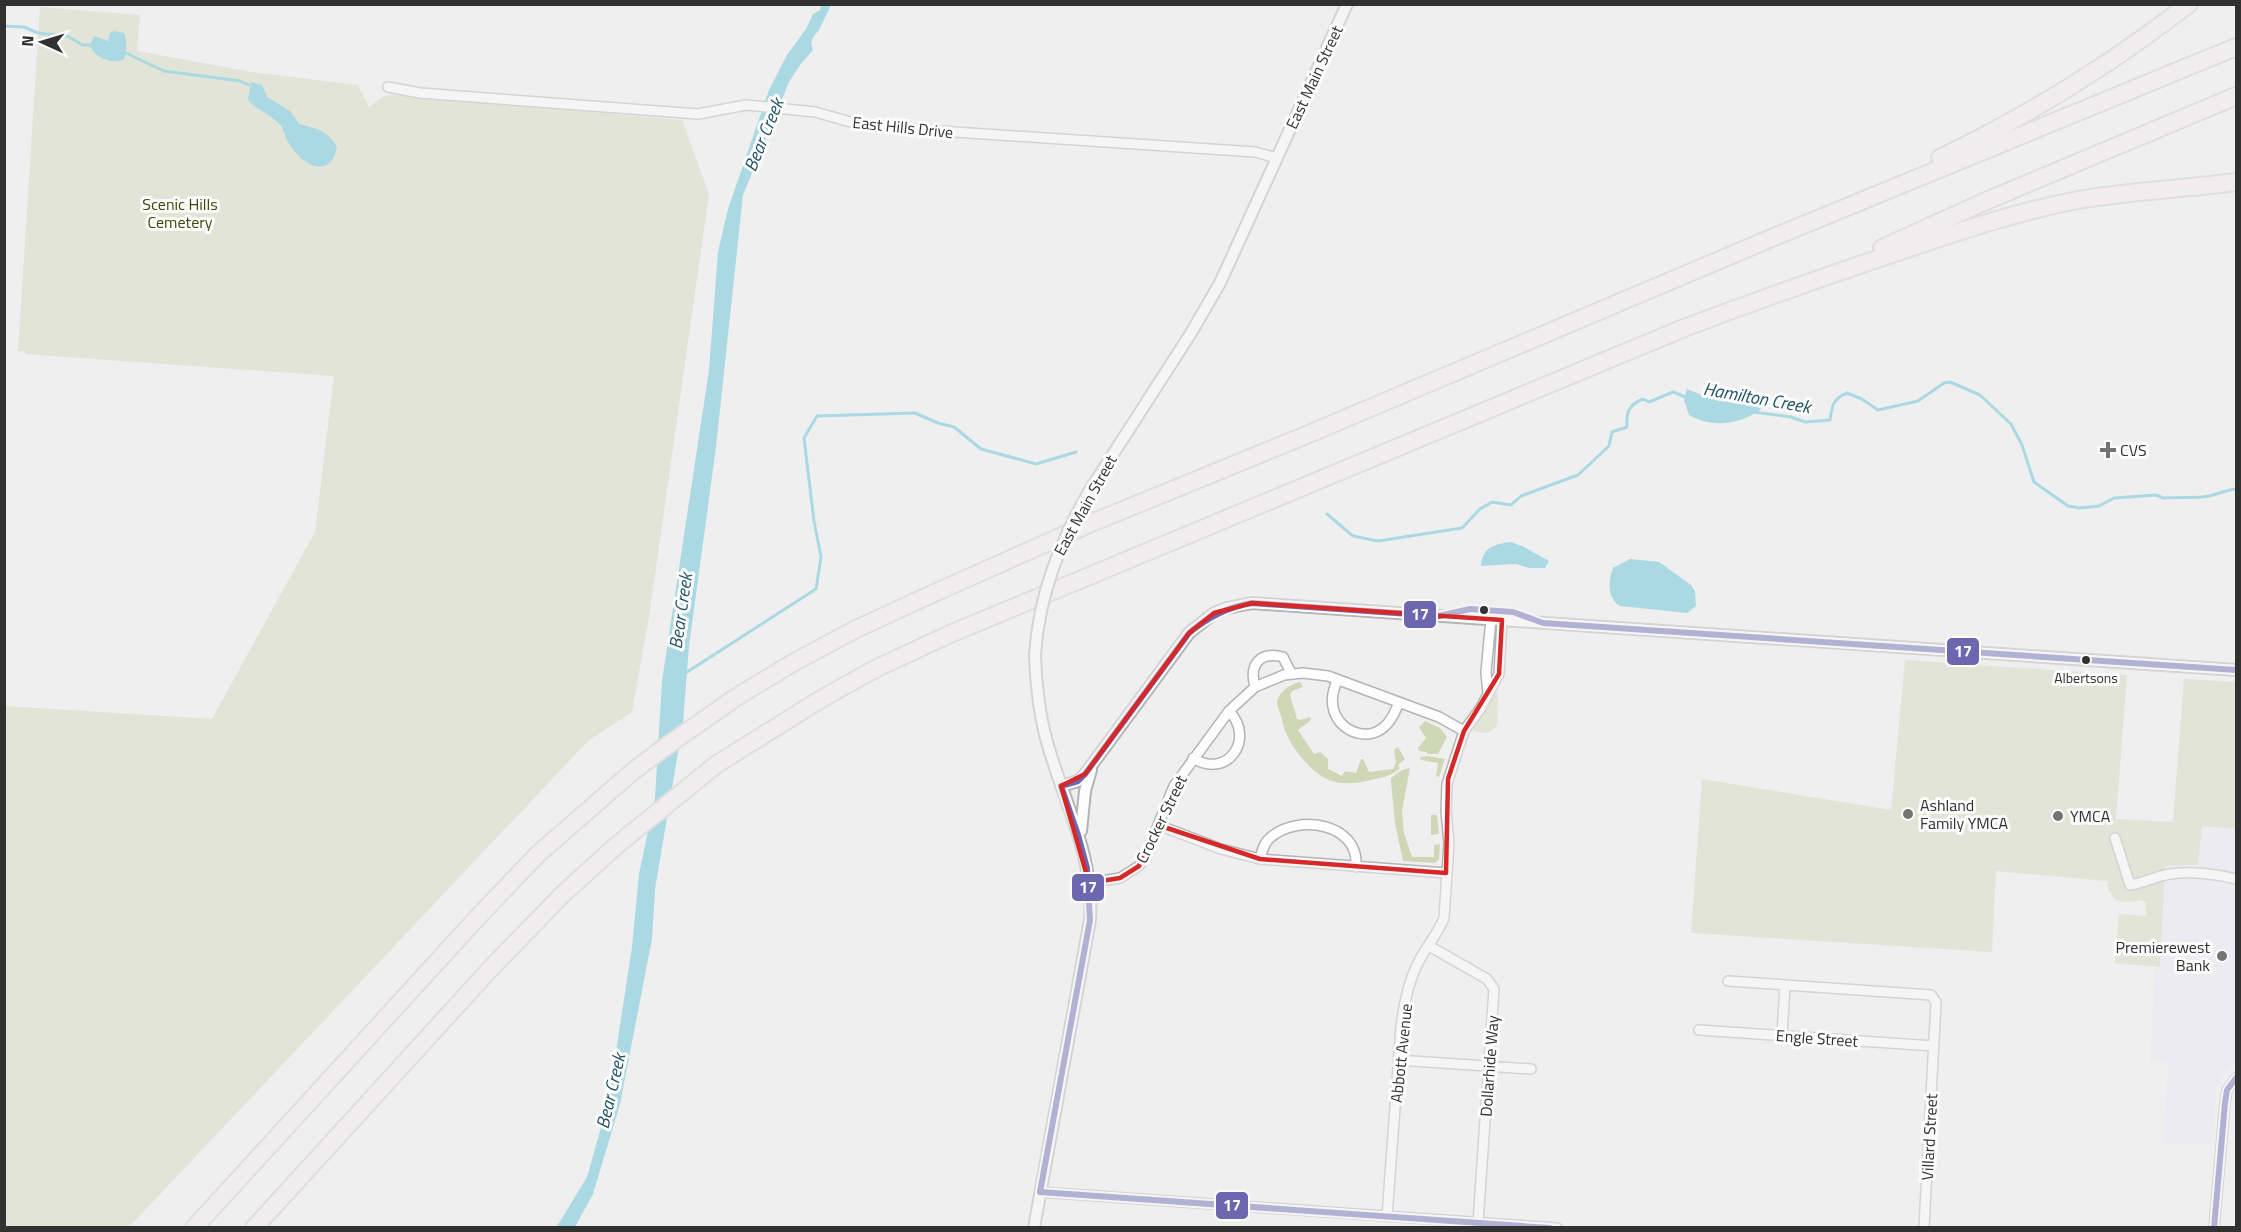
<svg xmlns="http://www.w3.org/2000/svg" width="2241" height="1232" viewBox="0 0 2241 1232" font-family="'Titillium Web',sans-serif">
  <rect width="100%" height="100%" fill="#efeff0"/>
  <path fill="#ebe7f4" d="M2201 826 2236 829V1064L2223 1075 2217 1088 2211 1144 2163 1143 2168 1063 2150 1061 2155 967H2160L2165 866 2198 864Z"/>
  <path fill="#d0d7b6" d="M40 7 140 15 137 51 252 72 358 85 369 107 384 96 395 95 682 120 709 194 649 617 632 712 588 741 129 1227H5L4 706 212 719 315 532 334 376 25 354V351H18Z
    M1905 660 2127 675 2116 819 2173 822 2184 679 2236 682V829L2202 826 2198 865 2165 866 2160 967 2115 963 2119 914 2146 916V903L2141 900C2123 904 2110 904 2107 881L1996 871 1992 952 1691 933 1702 779 1891 810Z
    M1300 682 1303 687 1292 691 1290 695 1297 719 1300 720 1311 717 1310 721 1298 730 1314 754 1320 752 1328 759V769L1342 776 1345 771 1356 773 1361 759H1363L1369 772 1393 769 1396 762 1394 750 1398 747 1405 759 1398 765 1400 768C1392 776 1381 778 1370 780 1339 788 1322 782 1301 757 1292 746 1285 734 1282 720 1281 713 1275 705 1278 698 1282 690 1292 683 1300 682Z
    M1495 694 1498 695 1497 725C1491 734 1482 734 1473 731L1472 729Z
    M1425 721 1440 728 1447 737 1438 754H1427V752L1419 751 1418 748 1426 738 1419 727Z
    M1427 756 1445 759 1439 777 1436 776 1438 763 1421 760 1420 757Z
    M1410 768 1402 811 1404 833 1412 857H1434V845L1440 844 1439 859 1435 863 1403 861 1395 823 1391 781V778L1402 770Z
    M1431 815H1437L1439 834 1431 835Z"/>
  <path fill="#5abed3" d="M821 5H831L819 30 813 37 811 43 813 50 800 65 789 82 743 195 716 447 689 646 683 723 655 889 652 939 620 1104 593 1194 575 1227 556 1228 587 1177 606 1110 617 1045 632 947 639 874 655 798 662 681 709 370 718 252 728 209 769 90 787 55 806 29 813 14 820 10Z
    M114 31 124 33C127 42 127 50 124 59 113 65 94 58 90 45L94 36 108 41 110 33Z
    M251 82 262 85 267 97 290 111 299 124C315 128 329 131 337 147 335 155 332 164 324 166 307 170 291 149 285 136 285 135 282 127 282 127 274 116 258 111 248 100Z
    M1687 389 1712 399 1753 400 1759 403 1761 409C1741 425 1711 428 1689 415L1684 400Z
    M1511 542 1524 547 1549 561 1545 568H1529L1516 564 1481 566C1482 548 1494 544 1511 542Z
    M1630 559 1659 562 1691 585 1695 591 1696 606 1687 613 1620 606C1607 598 1608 581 1613 568Z"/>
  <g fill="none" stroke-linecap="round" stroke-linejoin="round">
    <path stroke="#5abed3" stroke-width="3" d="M4 26 24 27 38 33 67 36 83 45H90
      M126 53 164 71 240 81 249 85
      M1753 412 1791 417 1805 422 1830 420C1832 405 1833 399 1847 393L1862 399 1878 410 1918 401 1944 383 1950 382 1980 395 2011 424 2022 445 2034 482 2068 506 2080 508 2099 506 2114 498 2156 495 2163 498C2176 497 2190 498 2203 497 2215 496 2224 490 2236 489
      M1327 514 1353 536 1378 541 1462 528 1480 509 1492 502 1511 505 1521 496 1578 475 1609 446 1612 432 1627 427C1626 411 1629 405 1643 399L1649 402 1673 392 1688 398
      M684 674 816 589 821 557 814 521 804 438 817 416 915 413 938 423 954 427 981 449 1036 464 1076 452"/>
    <defs>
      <path id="minor" d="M388 87 420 93 698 114 746 105 815 112 865 126 1255 152 1277 158
        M1337 680C1334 689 1331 697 1333 707 1337 730 1366 743 1384 727 1392 721 1395 711 1399 703
        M1255 687C1249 665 1259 651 1283 657L1291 673
        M1488 694 1486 672 1491 619
        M1193 758C1227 780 1256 739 1229 711
        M1158 825 1221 849 1260 859 1446 873
        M2115 838 2130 885C2144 883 2156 876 2170 874 2191 871 2217 874 2236 879
        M1260 859C1262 851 1264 843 1270 838 1297 813 1360 823 1356 867
        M1089 883 1120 878 1139 866 1146 855 1174 786 1229 711 1255 687 1284 675 1303 673 1328 676 1439 717 1464 731
        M1429 946 1487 979 1494 989 1478 1223
        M1728 981 1931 995 1936 1002 1924 1228
        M1699 1030 1934 1046
        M1782 1036 1785 985
        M1398 1060 1531 1069
        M1040 1192 1557 1228
        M1387 1216 1401 1026C1404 1003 1409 979 1420 959 1428 945 1438 933 1444 918L1449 843 1446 811 1447 784 1464 731 1480 709 1499 674 1502 620
        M2214 1228 2225 1103 2227 1090 2236 1078"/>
      <path id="tertiary" d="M1090 490 1191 333 1220 283 1347 4
        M1061 786 1078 781 1085 774 1189 633 1214 613 1227 608 1252 603 2236 670
        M1081 831 1085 791 1091 770
        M1034 1228 1090 920C1094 854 1064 803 1047 742 1039 713 1036 685 1035 655"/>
      <path id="motorway" d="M1940 158C1994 132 2046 103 2096 70 2128 50 2158 27 2189 4
        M1882 248 1986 201 2236 96
        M194 1228 477 918 538 854 631 773 661 750 735 698 791 664 854 630 932 594 1089 524 1304 436 1774 237 2236 47
        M254 1228 492 967 563 894 617 845 717 764 826 696 879 667 950 634 1684 328C1758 300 1832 274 1907 249 1963 230 2020 211 2078 200 2131 191 2184 189 2236 182"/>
    </defs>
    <use href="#minor" stroke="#b4b4b5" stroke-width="12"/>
    <use href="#tertiary" stroke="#b4b4b5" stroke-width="14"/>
    <use href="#motorway" stroke="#ccc" stroke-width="20"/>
    <use href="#minor" stroke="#fdfdfd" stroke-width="9"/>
    <use href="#tertiary" stroke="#fdfdfd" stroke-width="10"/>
    <use href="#motorway" stroke="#f3eced" stroke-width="16"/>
    <defs>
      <path id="tertiary-bridge" d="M1035 655C1039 594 1060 542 1090 490"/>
    </defs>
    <use href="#tertiary-bridge" stroke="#b4b4b5" stroke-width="14" stroke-linecap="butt"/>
    <use href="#tertiary-bridge" stroke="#fdfdfd" stroke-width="10"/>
    <defs>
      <path id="bus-1" d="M1550 1228 1040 1192 1090 920 1087 868 1078 835 1061 786 1078 781 1085 774 1189 633C1208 617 1227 607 1252 603L1439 616 1470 609 1513 612 1543 623 2236 670
        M2214 1228 2225 1103 2227 1090 2236 1078"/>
    </defs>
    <use href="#bus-1" stroke="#fcfcfd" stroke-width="10"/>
    <use href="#bus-1" stroke="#6c67af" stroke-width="6"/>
  </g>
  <path d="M0 0H2241V1232H0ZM1252 603 1502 620 1499 674 1464 731 1448 779 1446 873 1260 859 1158 825 1139 866 1120 878 1089 883 1061 786 1085 774 1189 633 1214 613Z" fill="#efeff0" fill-opacity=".55" fill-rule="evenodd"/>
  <path fill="none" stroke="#d62828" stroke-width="4.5" stroke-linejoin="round" d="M1252 603 1502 620 1499 674 1464 731 1448 779 1446 873 1260 859 1158 825 1139 866 1120 878 1089 883 1061 786 1085 774 1189 633 1214 613Z"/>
  <g fill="#747474" stroke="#fcfcfd" stroke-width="2">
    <path d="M2105 441h6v6h6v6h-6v6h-6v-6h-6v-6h6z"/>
    <circle cx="1908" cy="814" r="6"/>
    <circle cx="2058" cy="816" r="6"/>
    <circle cx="2222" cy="956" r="6"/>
  </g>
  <g fill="#313131" stroke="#fcfcfd" stroke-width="2">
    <circle cx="1484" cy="610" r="5"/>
    <circle cx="2086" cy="660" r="5"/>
  </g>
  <g text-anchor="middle" stroke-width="6" stroke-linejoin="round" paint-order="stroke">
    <g font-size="14" fill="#313131" stroke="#fcfcfd">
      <text x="2086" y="683">Albertsons</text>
    </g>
    <g font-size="16" fill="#313131" stroke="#fcfcfd">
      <text transform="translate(1314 77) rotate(-65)" y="6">East Main Street</text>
      <text transform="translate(903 127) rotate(6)" y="6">East Hills Drive</text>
      <text transform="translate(1085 505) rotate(-61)" y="6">East Main Street</text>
      <text transform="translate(1161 819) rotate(-64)" y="6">Crocker Street</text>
      <text transform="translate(1817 1038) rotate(4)" y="6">Engle Street</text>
      <text transform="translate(1401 1053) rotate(-84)" y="6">Abbott Avenue</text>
      <text transform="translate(1489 1066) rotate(-86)" y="6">Dollarhide Way</text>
      <text transform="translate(1929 1137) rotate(-87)" y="6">Villard Street</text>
    </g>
    <g font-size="16" fill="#3d4500" stroke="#fcfcfd">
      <text x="180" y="210">Scenic Hills<tspan x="180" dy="18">Cemetery</tspan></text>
    </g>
    <g font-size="16" fill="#313131" stroke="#fcfcfd" text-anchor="start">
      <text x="2120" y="456">CVS</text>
      <text x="1920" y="811">Ashland<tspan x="1920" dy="18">Family YMCA</tspan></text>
      <text x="2070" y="822">YMCA</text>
      <text x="2210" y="953" text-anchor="end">Premierewest<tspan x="2210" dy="18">Bank</tspan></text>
    </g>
    <g font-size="18" font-style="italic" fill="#1d525f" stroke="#fcfcfd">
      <text transform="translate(764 135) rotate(-68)" y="6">Bear Creek</text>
      <text transform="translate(1757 398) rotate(10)" y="6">Hamilton Creek</text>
      <text transform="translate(681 611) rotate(-82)" y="6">Bear Creek</text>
      <text transform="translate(611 1091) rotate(-77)" y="6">Bear Creek</text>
    </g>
  </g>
  <g stroke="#fcfcfd" stroke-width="2">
    <rect x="1403" y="600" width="34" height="29" rx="6" fill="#6c67af"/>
    <rect x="1946" y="637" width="34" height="29" rx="6" fill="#6c67af"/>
    <rect x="1071" y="873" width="34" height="29" rx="6" fill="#6c67af"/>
    <rect x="1215" y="1191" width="34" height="29" rx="6" fill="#6c67af"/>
  </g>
  <g font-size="16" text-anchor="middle" font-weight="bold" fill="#fff">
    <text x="1420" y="620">17</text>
    <text x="1963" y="657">17</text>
    <text x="1088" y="893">17</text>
    <text x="1232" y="1211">17</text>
  </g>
  <rect width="2241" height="1232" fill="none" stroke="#313131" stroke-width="12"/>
  <g transform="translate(42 42) rotate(274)" stroke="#fcfcfd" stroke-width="4.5" paint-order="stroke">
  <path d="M0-4.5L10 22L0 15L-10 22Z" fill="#313131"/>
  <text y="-9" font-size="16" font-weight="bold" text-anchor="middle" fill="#313131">N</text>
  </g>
</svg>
